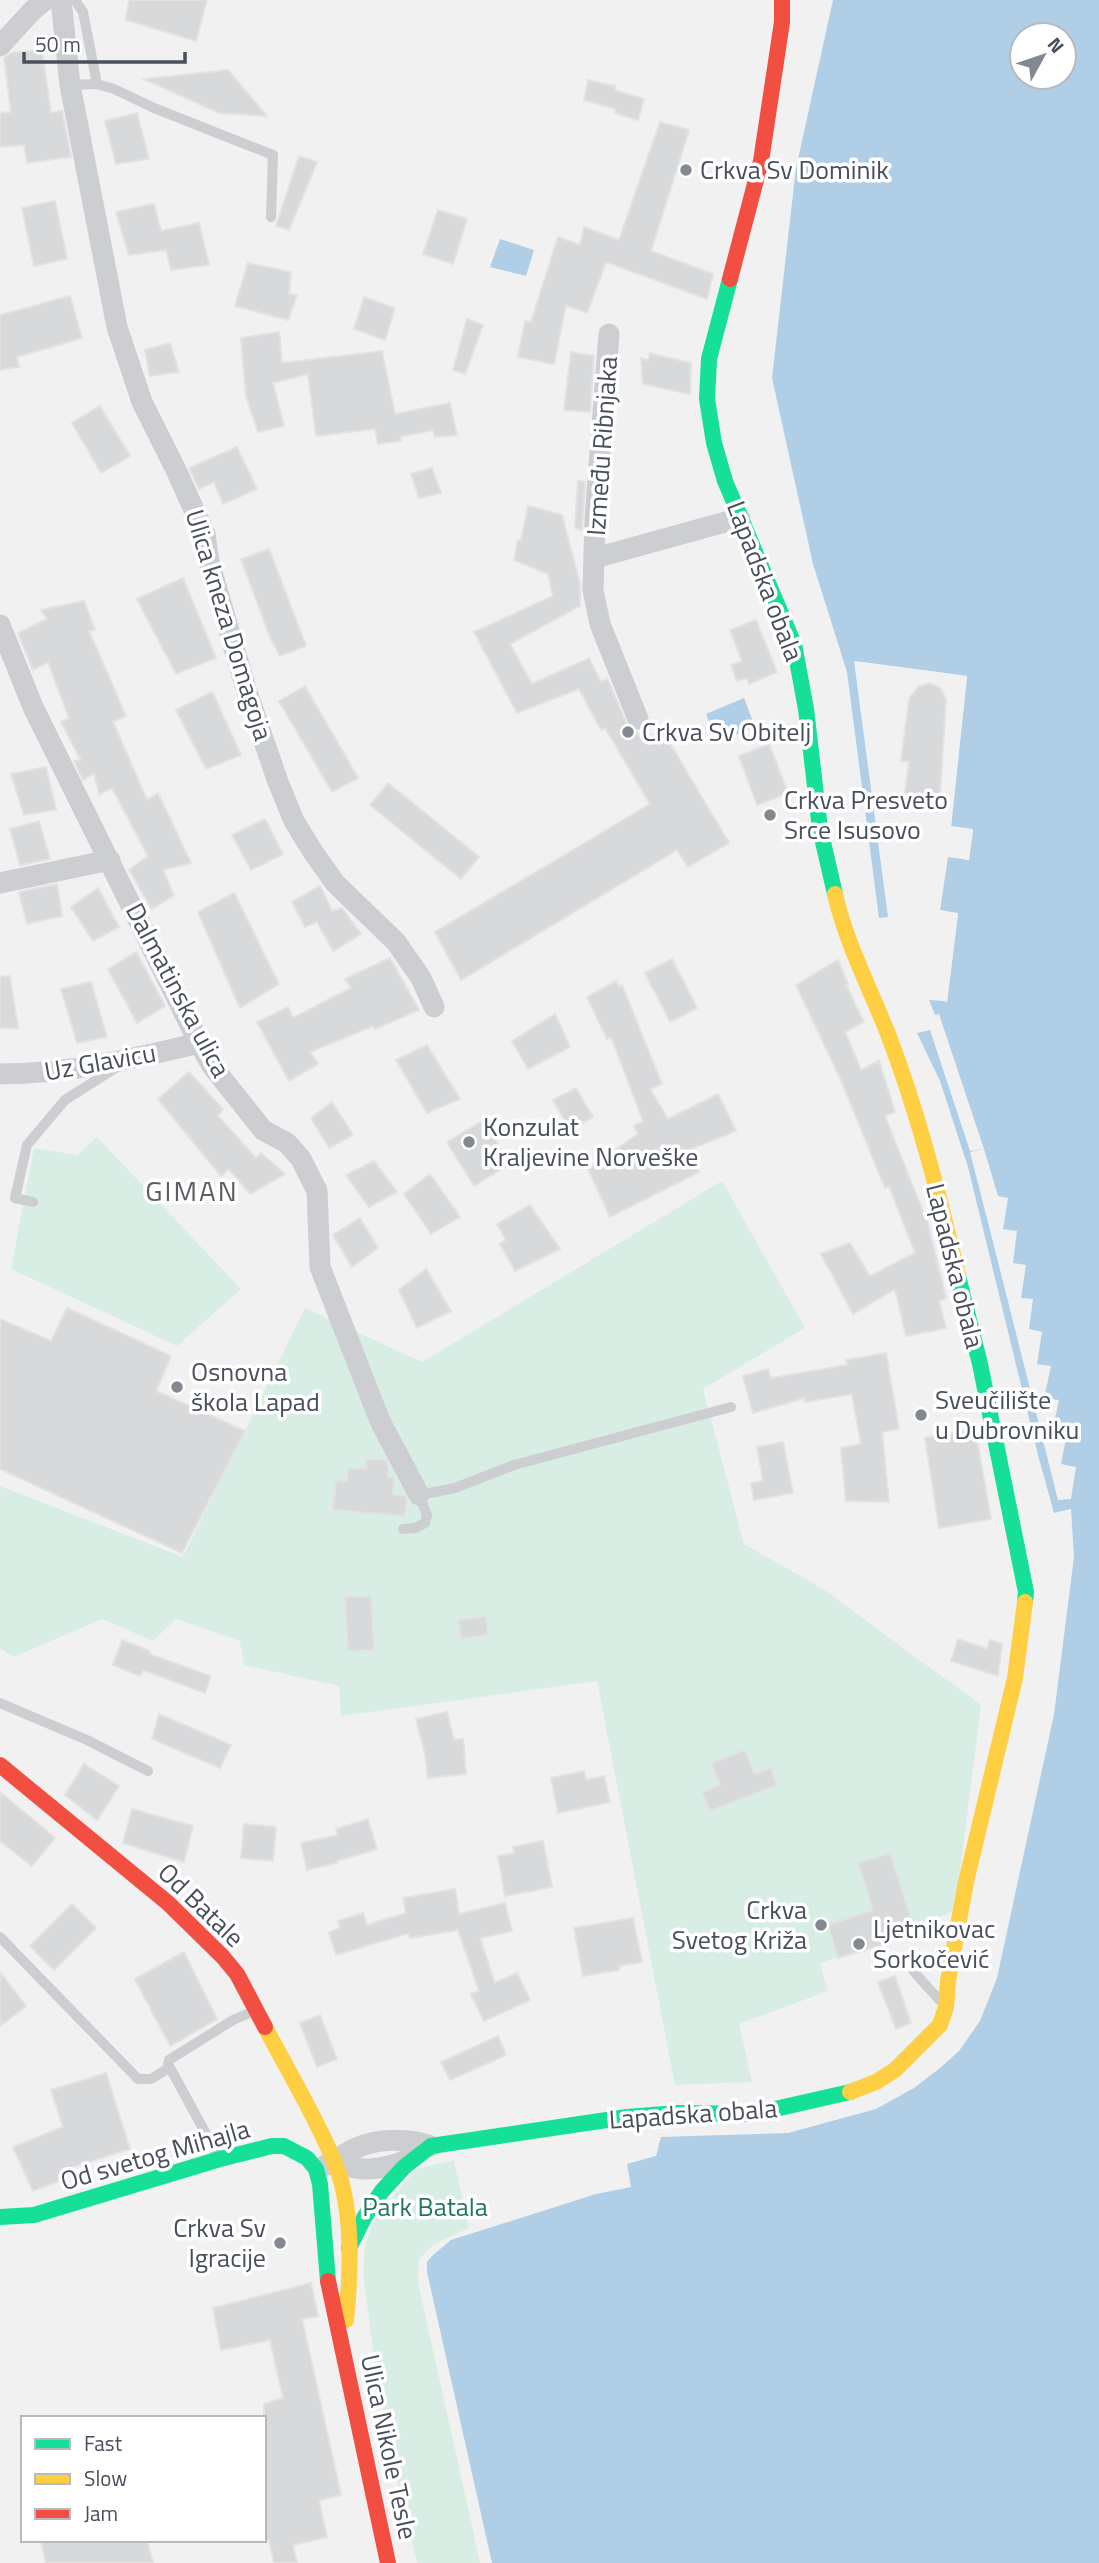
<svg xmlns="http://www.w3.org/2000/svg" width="1099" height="2563" viewBox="0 0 1099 2563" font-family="'Titillium Web',sans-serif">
  <rect width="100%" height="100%" fill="#f1f1f1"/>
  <path fill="#d8eee5" d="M97 1137 241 1289 177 1346 11 1269 34 1148 77 1155Z
    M722 1181 805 1328 703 1389 744 1544 823 1589 981 1705 955 1911 820 1964 828 1991 739 2024 752 2082 675 2085 597 1681 341 1716 339 1686 244 1665 240 1641 176 1619 153 1641 102 1619 14 1657 0 1648V1486L183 1557 305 1308 422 1362Z
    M454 2160 469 2228 433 2245 419 2259 418 2282 480 2563H417L393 2462 374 2357 363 2273 365 2244 376 2217 416 2169Z"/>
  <path fill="#b0cfe7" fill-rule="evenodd" d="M833 0H1099V2563H492L427 2272V2262L432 2256 451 2240 596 2194 631 2187 627 2164 656 2156 661 2137 788 2133 876 2109 914 2088 940 2068 959 2051 980 2021 997 1978 1054 1714 1074 1557 1071 1509 1054 1513 1038 1455 968 1167 940 1081 917 1033 930 1030 970 1151 984 1149 939 1014 935 1015 929 1000 947 1001 958 914 939 910 948 856 969 860 973 830 951 827 967 676 854 661 888 917 879 918 847 672 813 564 772 378 796 168ZM1022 35H1064V77H1022Z
    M500 239 534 250 526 276 490 267Z
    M744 698 755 727 717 742 706 714Z"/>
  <path fill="#f1f1f1" d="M862 662 967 676 951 826 973 829 969 860 948 857 940 910 958 913 947 1002 927 997 944 998 954 916 939 914 936 911 945 855 948 853 966 856 969 832 950 830 948 827 963 679 863 666Z
    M984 1149 998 1196 1008 1198 1003 1229 1017 1231 1013 1263 1026 1265 1021 1298 1033 1299 1029 1329 1042 1332 1037 1364 1051 1366 1044 1398 1059 1400 1052 1432 1067 1433 1061 1464 1076 1467 1071 1499 1058 1500 991 1234 970 1152Z"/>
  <path fill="#d8d9db" stroke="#e2e2e3" stroke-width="2" d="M129 0H207L196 41 126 20Z
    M42 50 51 113 62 111 71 157 27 163 24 145 0 147V113L11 112 4 58 11 53Z
    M228 70 267 116 219 113 144 79Z
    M588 80 615 86V90L644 99 638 120 615 113 616 109 584 100Z
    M137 113 149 159 116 164 105 121Z
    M660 122 689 130 651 251 713 274 707 299 606 262 587 313 566 305 554 364 518 357 525 321 531 322 558 237 580 245 584 227 619 240Z
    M299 156 317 162 289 230 276 226Z
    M55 201 67 259 34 266 22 208Z
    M154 204 161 231 199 223 209 265 171 270 166 250 129 255 116 212Z
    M438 210 467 219 453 264 423 254Z
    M248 263 291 272 289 294 297 295 288 320 235 306Z
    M70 296 82 338 17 357 19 367 0 370V315Z
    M364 297 395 308 385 340 354 329Z
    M467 319 483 325 465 374 453 370Z
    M279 332 282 363 382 351 395 414 450 403 457 435 435 437 433 430 400 437 401 441 378 444 375 429 316 436 308 374 273 383 284 426 258 432 246 396 241 338Z
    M170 343 179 372 150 376 145 350Z
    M571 352 594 356 590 412 564 410Z
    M650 353 691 363 690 394 643 384 641 358 648 361Z
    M100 406 130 456 101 473 72 423Z
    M237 447 257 489 223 504 214 482 199 489 189 468Z
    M432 468 441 493 419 498 411 474Z
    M578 481 585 482 582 530 575 528Z
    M528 506 562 515 580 584V606L510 644 532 684 589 658 601 682 607 678 629 729 637 732 642 741 662 730 729 843 688 867 677 850 461 980 435 932 650 804 605 728 601 730 579 689 517 713 474 632 553 596 548 574 514 560 518 540 521 541Z
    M269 549 306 646 280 656 270 637 241 559Z
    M183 578 216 658 176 674 137 599Z
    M84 601 95 630 89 631 126 716 113 722 147 800 158 793 191 863 163 870 174 895 152 909 129 870 148 856 112 788 99 794 94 773 83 780 74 761 81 760 61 722 69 718 48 662 33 670 18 633 47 619 41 610Z
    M756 620 777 672 749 684 747 678 737 681 731 665 742 661 730 630Z
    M929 683 940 688 946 699 939 812 903 806 909 762 901 761 909 699 918 687Z
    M305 686 358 778 332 792 279 701Z
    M212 692 241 755 206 769 176 710Z
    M769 744 788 793 757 805 739 756Z
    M46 767 56 810 24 815 11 774Z
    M388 783 479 857 461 879 370 805Z
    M265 819 283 854 251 870 232 835Z
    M39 821 50 859 20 865 10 829Z
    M57 884 62 916 27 924 19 892Z
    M320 886 332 911 342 908 361 934 333 951 317 922 305 927 292 902Z
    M98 888 119 927 93 941 71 907Z
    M234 893 279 984 240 1008 198 912Z
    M136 952 165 1006 137 1023 108 969Z
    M390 958 419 1010 375 1029 373 1026 310 1052 318 1064 289 1081 257 1022 288 1007 293 1018 351 988 345 979Z
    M672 959 697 1008 670 1022 645 973Z
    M838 960 848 984 846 985 864 1022 845 1032 861 1070 879 1061 895 1112 885 1116 928 1224 946 1298 939 1301 946 1328 906 1336 895 1289 853 1314 821 1254 850 1243 870 1276 915 1253 889 1186 885 1188 841 1080 796 985Z
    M10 976 18 1028H0V977Z
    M616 981 619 987 622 985 662 1084 650 1089 668 1119 718 1094 736 1131 686 1151 699 1172 610 1217 588 1169 638 1134 634 1126 643 1121 611 1037 607 1039 587 997Z
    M91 982 107 1037 77 1043 61 989Z
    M555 1014 570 1047 528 1069 512 1041Z
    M427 1045 460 1099 427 1113 396 1060Z
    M189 1072 223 1109 218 1116 256 1158 261 1153 285 1174 250 1194 229 1169 221 1176 158 1099Z
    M576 1088 593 1117 570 1130 553 1100Z
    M332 1102 353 1135 329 1148 311 1118Z
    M484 1120 510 1164 474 1186 447 1142Z
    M374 1161 397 1192 369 1207 346 1175Z
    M430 1174 460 1217 431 1234 404 1194Z
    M530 1205 560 1249 515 1271 500 1244 506 1240 497 1224Z
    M360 1218 378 1248 352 1267 333 1235Z
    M426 1269 451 1311 417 1328 399 1290Z
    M67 1308 171 1356 156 1391 245 1431 182 1553 0 1469V1319L51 1341Z
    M886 1353 899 1429 882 1432 889 1502 846 1501 841 1448 861 1444 852 1394 805 1402 804 1398 753 1413 743 1376 768 1369 771 1378 847 1365 846 1360Z
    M975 1429 991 1519 939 1528 925 1438Z
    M783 1442 793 1493 754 1500 751 1483 763 1481 757 1447Z
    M366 1459 386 1460 388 1465V1477H394L393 1494 404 1495 407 1500 405 1516 333 1510 336 1481 347 1482 348 1468 366 1469Z
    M371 1596 374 1650 348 1651 345 1597Z
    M486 1616 488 1635 461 1639 458 1620Z
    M958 1639 987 1649 990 1640 1002 1644 998 1676 951 1661Z
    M122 1640 150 1651 149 1654 211 1676 205 1693 143 1670 140 1676 113 1665Z
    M447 1712 454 1740 463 1739 466 1774 428 1778 425 1754 416 1719Z
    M159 1714 231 1745 220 1768 152 1739Z
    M745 1750 755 1774 771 1768 777 1785 710 1811 702 1792 720 1785 711 1763Z
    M84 1764 119 1786 97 1820 65 1795Z
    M584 1771 586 1780 604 1776 610 1802 558 1813 551 1778Z
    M0 1792 55 1838 32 1866 0 1841Z
    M132 1809 193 1826 184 1862 123 1843Z
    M368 1819 377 1849 337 1861V1863L307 1870 301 1843 338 1835 336 1829Z
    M244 1824 276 1827 273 1861 241 1858Z
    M543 1841 552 1887 505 1896 498 1856 514 1853 513 1847Z
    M890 1853 915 1931 884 1941 885 1944 838 1958 828 1925 873 1910 858 1863Z
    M455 1889 459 1914 505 1903 512 1931 480 1938 495 1983 517 1973 530 2000 484 2021 471 1994 479 1991 458 1930 410 1938 409 1933 336 1955 329 1932 340 1928 338 1921 363 1913 367 1925 406 1913 403 1898Z
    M72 1904 96 1928 54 1970 30 1946Z
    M633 1918 642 1962 619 1966V1970L583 1976 574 1928Z
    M184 1952 217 2019 170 2046 135 1979Z
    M0 1972 26 2006 0 2026Z
    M895 1976 911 2023 896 2029 878 1982Z
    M320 2015 337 2059 317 2067 300 2023Z
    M498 2036 506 2055 450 2080 441 2062Z
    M106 2073 130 2149 63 2170 67 2178 33 2191 13 2147 63 2127 51 2090Z
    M311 2283 318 2316 302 2319 341 2495 319 2500 327 2537 293 2545 297 2563H274L269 2540 264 2541V2404L283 2398 270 2340 221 2350 213 2308Z
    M41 2540H147L153 2563H46Z"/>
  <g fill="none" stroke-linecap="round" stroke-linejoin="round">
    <path stroke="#cdced1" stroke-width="10" d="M75 0 83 12 97 84
      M70 85 97 84 114 89 154 108 273 155 271 217
      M33 1202 15 1198 27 1145 65 1100 117 1067
      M403 1529 415 1528 425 1523 427 1515 419 1495 455 1488 514 1465 731 1407
      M0 1703 87 1740 148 1771
      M0 1937 138 2079H151L169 2068
      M914 1972 942 2003
      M218 2156 168 2064 169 2060 233 2020 254 2011"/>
    <path stroke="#cdced1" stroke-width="21" d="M61 0 70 85 117 327 142 402 176 470 205 534 209 562 246 689 278 782 294 821 313 852 335 883 396 942 421 978 434 1007
      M0 46 32 11 45 0
      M609 334 595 519 593 590 600 624 638 719
      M595 558 740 518
      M0 625 33 707 199 1043 212 1066 263 1130 287 1143 301 1159 317 1191 320 1267 380 1421 419 1495
      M0 883 110 860
      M0 1074C68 1074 133 1059 199 1043
      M335 2162C359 2173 382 2170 407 2160
      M324 2166C335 2161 343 2154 354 2149 376 2138 407 2138 431 2146"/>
    <path stroke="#16e098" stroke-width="16" d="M730 279 709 359 707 399 714 443 725 481 794 644 806 709 820 829 835 894
      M958 1276 980 1364 1026 1592 1025 1602
      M0 2217 34 2215 220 2159 272 2146H284L307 2158 316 2169 320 2184 328 2281
      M349 2248 364 2218 382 2191 404 2167 431 2146 627 2117 677 2113 753 2114 850 2092"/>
    <path stroke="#ffcf43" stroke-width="16" d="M835 894C846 943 870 988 888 1034 918 1112 939 1195 958 1276
      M265 2027C288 2071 315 2115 334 2161 354 2206 351 2272 346 2320
      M850 2092 876 2082 895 2070 940 2025 946 2007 948 1981 966 1882 1015 1678 1025 1602"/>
    <path stroke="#f24e42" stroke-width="16" d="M730 279 761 161 782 22V0
      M0 1765 168 1903 223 1957 237 1974 265 2027
      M328 2281 388 2563"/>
  </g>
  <g fill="#848890" stroke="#fff" stroke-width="2.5">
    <circle cx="686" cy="170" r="7"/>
    <circle cx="628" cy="732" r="7"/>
    <circle cx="770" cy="815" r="7"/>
    <circle cx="469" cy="1142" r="7"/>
    <circle cx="177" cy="1387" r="7"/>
    <circle cx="921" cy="1415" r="7"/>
    <circle cx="821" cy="1925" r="7"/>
    <circle cx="859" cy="1944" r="7"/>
    <circle cx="280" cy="2243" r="7"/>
  </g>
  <g text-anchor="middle" stroke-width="7" stroke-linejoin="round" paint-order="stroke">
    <g font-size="26" fill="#494f5b" stroke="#fff" text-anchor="start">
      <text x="700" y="179">Crkva Sv Dominik</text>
      <text x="642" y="741">Crkva Sv Obitelj</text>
      <text x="784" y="809">Crkva Presveto<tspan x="784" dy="30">Srce Isusovo</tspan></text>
      <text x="483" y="1136">Konzulat<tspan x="483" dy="30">Kraljevine Norveške</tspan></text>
      <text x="191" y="1381">Osnovna<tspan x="191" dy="30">škola Lapad</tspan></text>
      <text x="935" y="1409">Sveučilište<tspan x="935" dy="30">u Dubrovniku</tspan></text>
      <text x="807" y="1919" text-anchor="end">Crkva<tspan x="807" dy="30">Svetog Križa</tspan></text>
      <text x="873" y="1938">Ljetnikovac<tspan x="873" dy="30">Sorkočević</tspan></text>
      <text x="266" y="2237" text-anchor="end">Crkva Sv<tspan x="266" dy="30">Igracije</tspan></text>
    </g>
    <g font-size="26" fill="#494f5b" stroke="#fff">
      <text transform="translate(602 446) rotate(-86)" y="9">Između Ribnjaka</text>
      <text transform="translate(765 581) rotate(69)" y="9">Lapadska obala</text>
      <text transform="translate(229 625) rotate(73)" y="9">Ulica kneza Domagoja</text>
      <text transform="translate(178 990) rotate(62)" y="9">Dalmatinska ulica</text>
      <text transform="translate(100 1062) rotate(-10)" y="9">Uz Glavicu</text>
      <text transform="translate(955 1266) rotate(76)" y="9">Lapadska obala</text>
      <text transform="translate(201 1905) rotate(44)" y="9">Od Batale</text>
      <text transform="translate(693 2114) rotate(-4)" y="9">Lapadska obala</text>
      <text transform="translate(155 2155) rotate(-16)" y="9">Od svetog Mihajla</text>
      <text transform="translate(389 2447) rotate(78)" y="9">Ulica Nikole Tesle</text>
    </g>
    <g font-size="26" fill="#21765e" stroke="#fff">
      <text x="425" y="2216">Park Batala</text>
    </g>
    <g font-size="28" letter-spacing="2" fill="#5d5e64" stroke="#fff">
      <text x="192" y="1201">GIMAN</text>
    </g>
  </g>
  <rect x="21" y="2416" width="245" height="126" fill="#ffffff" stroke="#b6b9bd" stroke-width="2"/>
  <rect x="35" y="2439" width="35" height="10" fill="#16e098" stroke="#b6b9bd" stroke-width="2"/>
  <text x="84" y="2451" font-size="21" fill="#494f5b">Fast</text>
  <rect x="35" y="2474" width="35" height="10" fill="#ffcf43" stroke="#b6b9bd" stroke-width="2"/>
  <text x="84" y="2486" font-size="21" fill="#494f5b">Slow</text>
  <rect x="35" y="2509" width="35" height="10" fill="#f24e42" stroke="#b6b9bd" stroke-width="2"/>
  <text x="84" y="2521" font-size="21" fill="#494f5b">Jam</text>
  <g transform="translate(1043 56) rotate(50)"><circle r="33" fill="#ffffff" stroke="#b6b9bd" stroke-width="2"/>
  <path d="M0-5L12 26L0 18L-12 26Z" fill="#848890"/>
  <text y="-10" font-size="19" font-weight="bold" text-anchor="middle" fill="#494f5b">N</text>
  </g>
  <path d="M24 52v10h161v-10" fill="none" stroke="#494f5b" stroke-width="3.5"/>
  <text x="35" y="52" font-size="21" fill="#494f5b" stroke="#ffffff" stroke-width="5" paint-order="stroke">50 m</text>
</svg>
